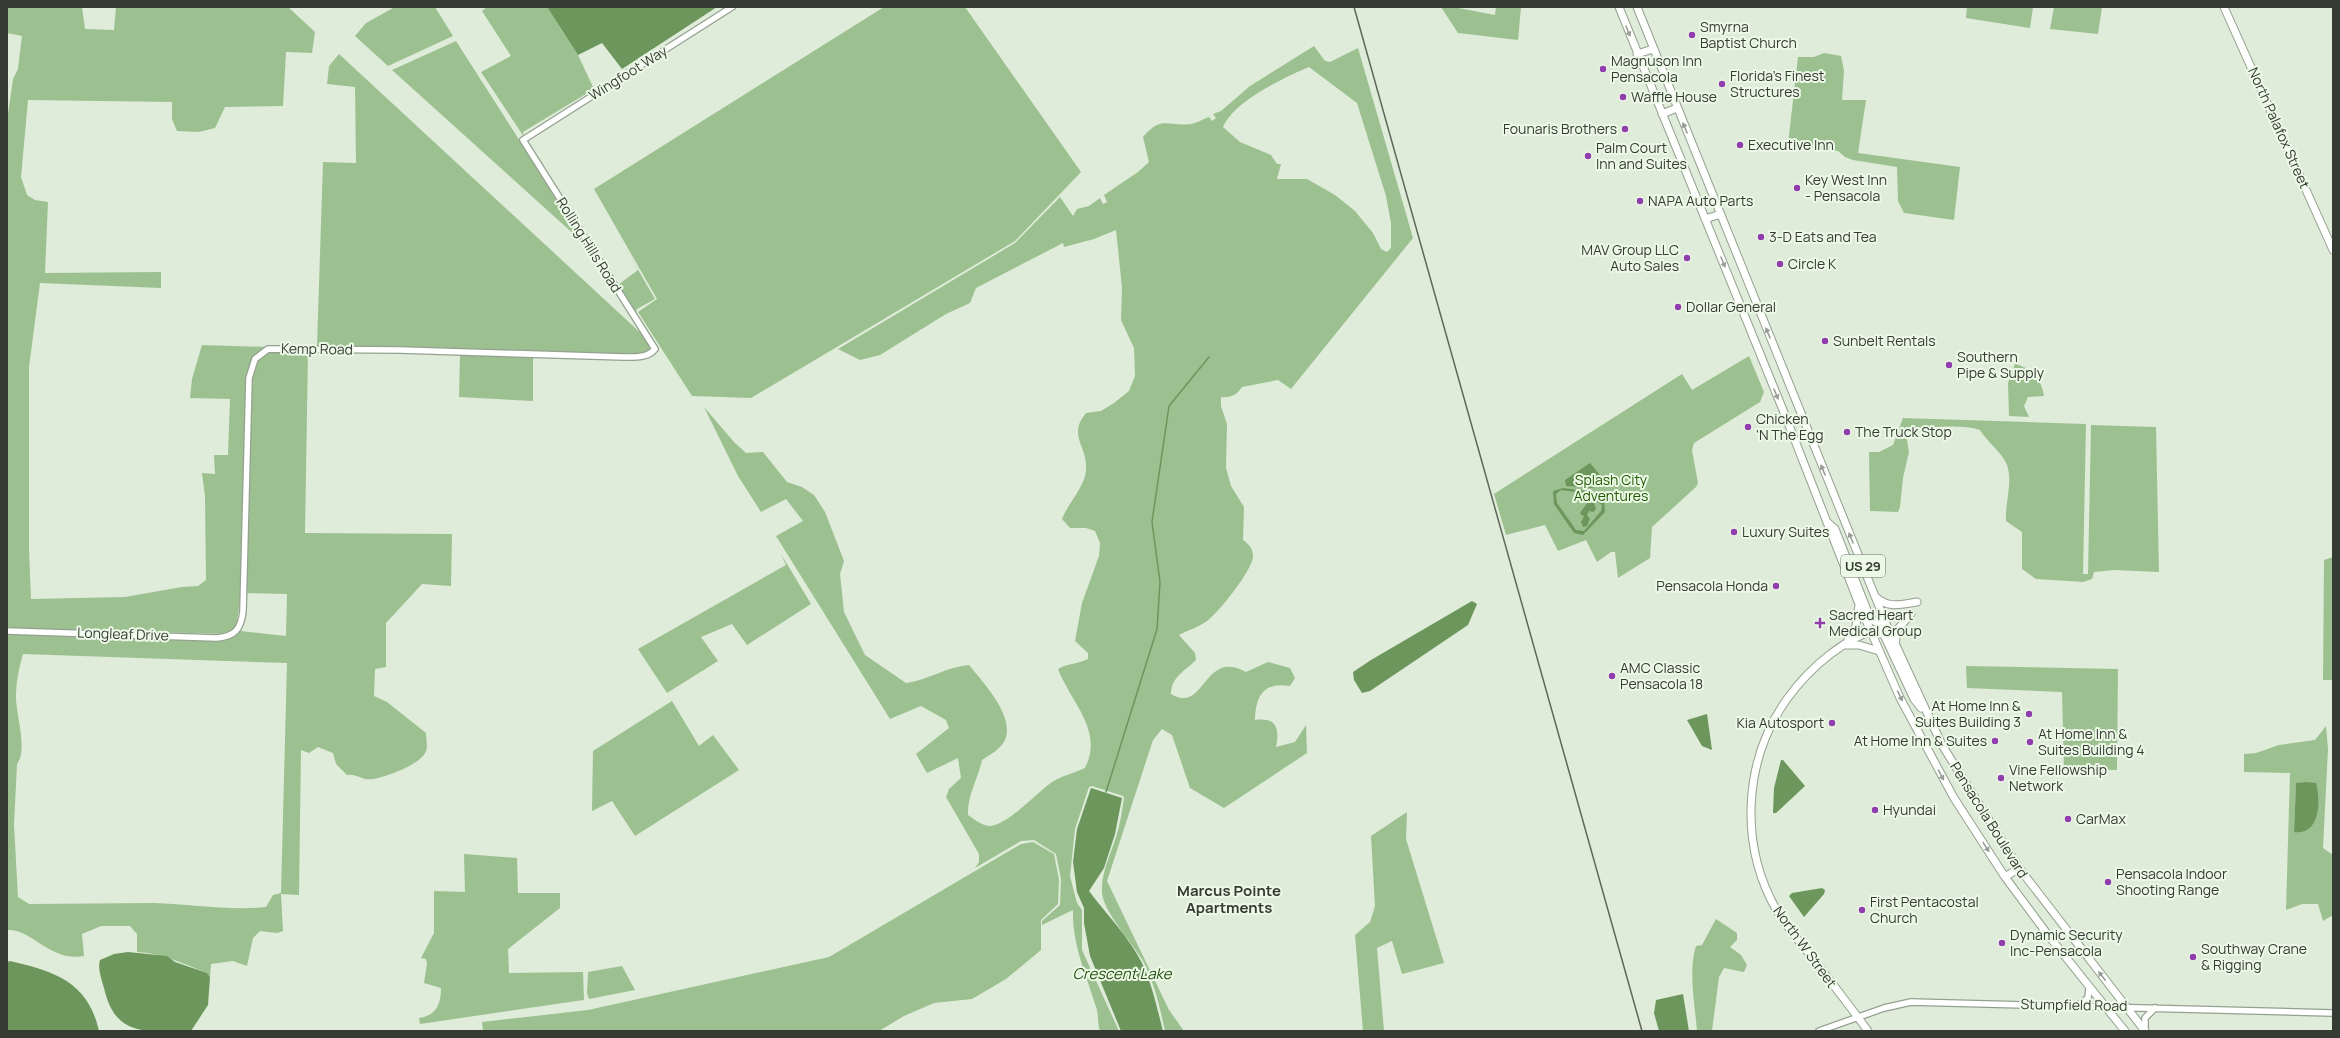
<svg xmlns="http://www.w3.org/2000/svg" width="2340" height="1038" viewBox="0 0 2340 1038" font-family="Manrope,sans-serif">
  <rect width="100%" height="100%" fill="#deecd9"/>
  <path fill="#9dc090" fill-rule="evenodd" d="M7 7H82L85 29 114 30 116 7H288L315 32 312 53 286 52 283 106 225 107 215 128 199 132 177 131 172 119V102L28 100 21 177 27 195 35 200 48 202 45 273 161 272V288L40 283 29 367V549L31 599 125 597 182 587 198 586 206 580 205 496 202 473 215 474 214 455H228L230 399 190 398 192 379 202 345 268 347 253 358 246 377 241 593 236 628 227 634 7 628V121L13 79 18 69 22 36 7 33Z
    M395 7H435L453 36 388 66 355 36 366 23Z
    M487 7H547L578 55 594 89 523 132 524 137 481 72 511 56 482 11Z
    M884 7H965L1081 172 1015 241 751 398 692 396 638 312 657 299 594 189Z
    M1441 7H1453L1495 15 1496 7H1521L1518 40 1458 33Z
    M1967 7H2033L2030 28 1966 18Z
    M2054 7H2102L2098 34 2050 29Z
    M456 41 587 246 392 70Z
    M1314 46 1325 61 1330 62 1358 48 1413 238 1291 389 1278 380 1242 387C1237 395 1231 398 1221 397V406L1227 424 1226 468 1231 486 1244 507 1243 540C1248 543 1254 550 1253 557 1251 572 1219 612 1207 621 1199 627 1188 630 1179 635L1195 653 1196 660C1185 671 1171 677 1171 694 1174 696 1179 698 1183 698 1205 699 1209 651 1246 672L1268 662 1290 668 1295 678 1290 686C1263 682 1256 696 1255 720 1276 717 1280 728 1276 747L1295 742 1306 725 1307 753 1224 808 1190 788 1172 735 1162 729 1153 740 1107 881 1169 1010 1184 1031H1165C1160 1008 1154 981 1143 961 1132 942 1104 913 1102 893 1101 873 1110 856 1116 837 1120 825 1122 811 1124 798L1123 796 1092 786 1089 787 1075 829 1070 876 1077 903 1082 910V950L1119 1031H1100C1097 1023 1099 1015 1096 1007 1086 974 1072 945 1073 910L1042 925V921L1060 905 1061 879 1056 854 1034 840 1021 841 975 868 979 862V854L946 797 949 789 961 778 958 758 927 773 916 754 949 728 946 720 921 706 890 719 776 536 803 521 786 499 761 512 738 476 704 407 734 442 746 453 763 452 787 482 802 487 814 495 825 512 844 561 840 574 844 612 865 655 906 683C928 680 946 667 969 665 982 681 1013 714 1006 737 1003 748 991 754 982 760 978 779 967 796 968 815 974 819 982 826 990 826 1008 824 1034 796 1048 785 1059 776 1072 774 1085 768 1104 730 1071 703 1058 669 1069 663 1078 664 1088 659V653L1075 641 1082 603 1099 556 1100 543 1095 531 1086 528H1070L1062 519C1068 503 1085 487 1086 470 1088 446 1067 436 1086 413L1101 411 1114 403 1129 391 1135 376 1134 348 1121 320 1122 288 1116 230 1094 239 1064 247 1063 243 976 288 970 303 946 314 880 355 860 360 838 349 1015 243 1060 197 1073 216 1077 209 1089 206 1100 198 1103 204 1107 202 1104 195 1138 172 1149 162 1143 137C1162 115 1167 127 1191 124 1197 123 1203 119 1209 117L1212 121 1216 118 1213 114 1221 111 1250 86ZM1309 67 1357 103 1386 196 1391 223V248L1387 252 1381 249 1373 233 1355 211 1335 195 1307 179H1277L1281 164H1277L1271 155 1240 142 1223 127C1234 101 1283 78 1309 67Z
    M1824 53 1841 56 1844 71 1842 100H1866L1858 153 1960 167 1954 220 1904 213 1898 201 1897 167 1853 160 1845 157 1838 151 1788 144 1798 57H1814Z
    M339 54 645 337 652 349 642 353 624 355 317 346 323 162 356 163 355 87 327 84 329 66Z
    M625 247 655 299 637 309 636 313 687 392 618 285 638 270Z
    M273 351H308L305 533 452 534 451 586 422 584 386 623V667L375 669 374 696 387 702 426 733C426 738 428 746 426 751 422 764 386 777 373 779 363 781 356 773 347 775L336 764 333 753 318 747 309 753 301 750 299 895 281 894 283 931 277 933 260 931 253 938 247 966 233 961 211 964 210 977 207 973C184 964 162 953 137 952V934L130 926H101L82 934 84 956C49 962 32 928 7 930V633L216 640 229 639 240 631 286 636 287 594 246 593 251 378C256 365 258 354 273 351ZM23 654 287 663 281 893 273 895 266 907C229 911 192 904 154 903 113 903 71 904 29 904L18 897 14 825 17 764C28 749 16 716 16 697 16 682 19 668 23 654Z
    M460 355 533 357V401L459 397Z
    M1749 356 1764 392 1760 402 1694 443 1692 450 1698 483 1696 487 1652 527 1650 558 1618 578 1615 552H1611L1597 562 1586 540 1558 551 1545 525 1506 535 1494 494 1682 374 1692 390Z
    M2015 364C2032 368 2041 378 2044 396L2028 397 2024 406 2029 417 2009 416 2008 383Z
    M1903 418 2086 424 2083 574H2088L2091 425 2156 427 2159 572 2114 570 2094 572 2092 579 2083 582 2036 579 2022 569V532L2006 521C2005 502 2013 483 2007 465 2002 452 1987 442 1980 430 1957 423 1929 429 1905 429L1909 452 1903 478 1900 507 1898 512 1870 511 1869 452H1879L1893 445Z
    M781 554 811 604 747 645 732 624 701 637 718 661 667 693 638 649 786 565Z
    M2333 557V680H2323L2324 560Z
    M1966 666 2118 669 2117 770 2064 769 2062 692 1967 688Z
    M672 701 699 746 713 735 739 770 635 836 612 801 592 811 593 751Z
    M2326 726 2328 749 2323 848 2333 855V915L2323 921 2318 904H2302L2286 910 2290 773 2244 772V754L2256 753 2279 745 2315 740ZM2306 782 2294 832 2296 784Z
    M1407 812 1406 839 1444 963 1402 974 1392 941 1377 948 1384 1031H1363L1355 935 1370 922 1375 906 1371 836Z
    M1033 842 1054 854 1059 880 1058 904 1041 920V950L1006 979 972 999 934 1003 904 1016 879 1031H483L482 1022 588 1010 829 957 1021 844Z
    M464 854 517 858 518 893H560V908L508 949 509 973 583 972 584 1000 420 1024 419 1018C436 1016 441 1004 441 988L424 983 427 964 426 959 421 958 434 933V891L465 892Z
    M1716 919 1737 933V940L1730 947 1741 955 1747 965 1744 972 1724 968 1719 977 1712 1031H1697C1695 1004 1688 972 1696 946L1702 945Z
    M622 966 635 990 589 999 587 993 588 972Z"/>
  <path fill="#6c965b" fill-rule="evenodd" d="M547 7H717L622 69 602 43 578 55Z
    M1590 463 1600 475 1593 488 1566 486 1565 480Z
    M1563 488 1586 491 1604 501 1605 512 1583 535 1574 533 1554 504 1553 491ZM1561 490 1583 493 1602 505 1601 511 1584 531 1576 530 1557 503 1556 494Z
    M1588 502 1594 503 1596 509 1593 512 1589 511 1587 515 1590 519 1587 526 1583 527 1581 522 1584 516 1581 515 1580 513Z
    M1472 601 1477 604 1468 625 1370 691 1362 693 1354 680 1353 672 1371 660Z
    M1707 714 1712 750 1702 746 1687 720Z
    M1781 760H1783L1805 786 1776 813H1773L1774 788Z
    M2306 782 2316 783C2321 801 2320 836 2294 832L2296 783Z
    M1091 788 1122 798 1115 834 1104 868 1089 891C1107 915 1129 937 1142 963 1152 984 1157 1008 1163 1031H1121L1090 956 1084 923V908L1077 892 1073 862 1077 829Z
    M1822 888 1825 890 1824 894 1804 917 1789 896 1792 893Z
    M128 952 167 956 175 962 207 973 210 977 208 1005 191 1031C149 1031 117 1038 105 992 103 982 97 970 100 960L114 954Z
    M10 961C53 971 88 981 99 1031H7V962Z
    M1683 994 1689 1031H1659L1654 1013 1656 1000Z"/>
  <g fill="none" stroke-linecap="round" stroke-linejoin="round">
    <path stroke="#6c965b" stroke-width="1.5" d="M1106 792 1157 629 1160 582 1152 522 1169 406 1209 357"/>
    <defs>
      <path id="minor" d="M7 631 216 638C235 637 241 629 243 611L249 378 255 359 268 349 400 350 624 357C635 357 648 358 655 349L523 140 732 7
        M2078 1005 2088 998 2089 987
        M1819 1031 1884 1008 1911 1002 2333 1013
        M2145 1031V1018L2155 1008"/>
      <path id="major" d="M1619 7 1785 415 1859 604 1900 698 1954 798 2005 877 2048 935 2125 1031
        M1637 7 1887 626 1942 745 2019 868 2145 1031
        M2224 7 2333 250
        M1637 54 1653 49
        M1662 114 1677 108
        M1705 219 1721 214
        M1827 522 1835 529 1869 615 1874 621 1885 626
        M1876 597C1888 609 1902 604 1917 602
        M1872 630 1884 635 1914 699 1921 708
        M1848 640 1856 626 1859 605
        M1845 645H1859L1879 651
        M1895 645 1897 630 1911 614
        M2005 877 2019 868
        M1868 1031C1850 1006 1830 981 1811 956 1799 941 1787 927 1777 911 1739 845 1743 761 1787 699 1810 667 1847 635 1887 626"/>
    </defs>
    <use href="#minor" stroke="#94a190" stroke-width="8"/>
    <use href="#major" stroke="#94a190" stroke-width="9"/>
    <use href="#minor" stroke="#fff" stroke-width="5.5"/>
    <use href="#major" stroke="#fff" stroke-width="7"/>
    <path stroke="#5f665c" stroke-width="1.5" d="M1354 7 1642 1031"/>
  </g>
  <defs><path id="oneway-solid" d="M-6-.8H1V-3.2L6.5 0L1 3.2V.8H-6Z"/></defs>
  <g fill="#9a9c99">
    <use href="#oneway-solid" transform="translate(1628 31) rotate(68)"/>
    <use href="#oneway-solid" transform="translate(1685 128) rotate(-113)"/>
    <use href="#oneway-solid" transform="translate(1723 262) rotate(68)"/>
    <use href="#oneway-solid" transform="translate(1768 333) rotate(-113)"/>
    <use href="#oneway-solid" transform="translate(1776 394) rotate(67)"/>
    <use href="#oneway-solid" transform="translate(1823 470) rotate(-113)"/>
    <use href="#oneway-solid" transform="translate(1851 538) rotate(-112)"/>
    <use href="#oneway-solid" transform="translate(1900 696) rotate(64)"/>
    <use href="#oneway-solid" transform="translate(1941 775) rotate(62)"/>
    <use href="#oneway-solid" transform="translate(1986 847) rotate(57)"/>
    <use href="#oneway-solid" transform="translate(2102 976) rotate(-128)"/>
  </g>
  <g fill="#913dab" stroke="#ecf9e7" stroke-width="1.5">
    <circle cx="1692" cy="35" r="4"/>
    <circle cx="1603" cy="69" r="4"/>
    <circle cx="1722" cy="84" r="4"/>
    <circle cx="1623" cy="97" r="4"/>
    <circle cx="1625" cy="129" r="4"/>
    <circle cx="1740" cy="145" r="4"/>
    <circle cx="1588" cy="156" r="4"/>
    <circle cx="1797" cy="188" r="4"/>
    <circle cx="1640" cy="201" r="4"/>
    <circle cx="1761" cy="237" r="4"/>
    <circle cx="1687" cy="258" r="4"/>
    <circle cx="1780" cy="264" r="4"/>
    <circle cx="1678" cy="307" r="4"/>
    <circle cx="1825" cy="341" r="4"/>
    <circle cx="1949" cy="365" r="4"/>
    <circle cx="1748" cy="427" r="4"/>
    <circle cx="1847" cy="432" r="4"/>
    <circle cx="1734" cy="532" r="4"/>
    <circle cx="1776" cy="586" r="4"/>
    <path d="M1818 617h4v4h4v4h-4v4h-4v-4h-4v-4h4z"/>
    <circle cx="1612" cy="676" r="4"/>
    <circle cx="2029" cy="714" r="4"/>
    <circle cx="1832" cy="723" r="4"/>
    <circle cx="1995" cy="741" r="4"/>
    <circle cx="2030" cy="742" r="4"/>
    <circle cx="2001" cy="778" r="4"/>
    <circle cx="1875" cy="810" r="4"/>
    <circle cx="2068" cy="819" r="4"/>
    <circle cx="2108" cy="882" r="4"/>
    <circle cx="1862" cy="910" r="4"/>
    <circle cx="2002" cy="943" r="4"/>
    <circle cx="2193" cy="957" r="4"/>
  </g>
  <g text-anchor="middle" stroke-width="4" stroke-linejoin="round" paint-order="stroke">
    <rect fill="#ecf9e7" stroke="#6c7369" stroke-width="1" x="1841" y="555" width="44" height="22" rx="3"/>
    <g font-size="13" font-weight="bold" fill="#353a33">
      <text x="1863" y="571">US 29</text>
    </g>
    <g font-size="14" fill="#353a33" stroke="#ecf9e7" text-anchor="start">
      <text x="1700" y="32">Smyrna<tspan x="1700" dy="16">Baptist Church</tspan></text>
      <text x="1611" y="66">Magnuson Inn<tspan x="1611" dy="16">Pensacola</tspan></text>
      <text x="1730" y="81">Florida's Finest<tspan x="1730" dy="16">Structures</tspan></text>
      <text x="1631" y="102">Waffle House</text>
      <text x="1617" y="134" text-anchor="end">Founaris Brothers</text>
      <text x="1748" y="150">Executive Inn</text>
      <text x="1596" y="153">Palm Court<tspan x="1596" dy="16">Inn and Suites</tspan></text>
      <text x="1805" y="185">Key West Inn<tspan x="1805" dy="16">- Pensacola</tspan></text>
      <text x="1648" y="206">NAPA Auto Parts</text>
      <text x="1769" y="242">3-D Eats and Tea</text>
      <text x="1679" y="255" text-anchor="end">MAV Group LLC<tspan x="1679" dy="16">Auto Sales</tspan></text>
      <text x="1788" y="269">Circle K</text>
      <text x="1686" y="312">Dollar General</text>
      <text x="1833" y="346">Sunbelt Rentals</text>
      <text x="1957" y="362">Southern<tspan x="1957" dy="16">Pipe &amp; Supply</tspan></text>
      <text x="1756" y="424">Chicken<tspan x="1756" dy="16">'N The Egg</tspan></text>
      <text x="1855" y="437">The Truck Stop</text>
      <text x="1742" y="537">Luxury Suites</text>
      <text x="1768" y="591" text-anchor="end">Pensacola Honda</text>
      <text x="1829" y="620">Sacred Heart<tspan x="1829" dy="16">Medical Group</tspan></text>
      <text x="1620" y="673">AMC Classic<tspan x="1620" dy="16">Pensacola 18</tspan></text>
      <text x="2021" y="711" text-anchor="end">At Home Inn &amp;<tspan x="2021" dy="16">Suites Building 3</tspan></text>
      <text x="1824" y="728" text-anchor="end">Kia Autosport</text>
      <text x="2038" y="739">At Home Inn &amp;<tspan x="2038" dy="16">Suites Building 4</tspan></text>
      <text x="1987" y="746" text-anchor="end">At Home Inn &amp; Suites</text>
      <text x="2009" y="775">Vine Fellowship<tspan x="2009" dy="16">Network</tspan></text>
      <text x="1883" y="815">Hyundai</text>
      <text x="2076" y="824">CarMax</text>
      <text x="2116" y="879">Pensacola Indoor<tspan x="2116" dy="16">Shooting Range</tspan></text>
      <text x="1870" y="907">First Pentacostal<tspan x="1870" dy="16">Church</tspan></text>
      <text x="2010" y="940">Dynamic Security<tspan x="2010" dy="16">Inc-Pensacola</tspan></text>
      <text x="2201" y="954">Southway Crane<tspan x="2201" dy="16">&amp; Rigging</tspan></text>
    </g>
    <g font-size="14" fill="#353a33" stroke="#ecf9e7">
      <text transform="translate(628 73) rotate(-32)" y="5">Wingfoot Way</text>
      <text transform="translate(2279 128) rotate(66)" y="5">North Palafox Street</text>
      <text transform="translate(589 245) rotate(58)" y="5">Rolling Hills Road</text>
      <text transform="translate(317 349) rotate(1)" y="5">Kemp Road</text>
      <text transform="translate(123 634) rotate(2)" y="5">Longleaf Drive</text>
      <text transform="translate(1989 820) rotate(58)" y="5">Pensacola Boulevard</text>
      <text transform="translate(1805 947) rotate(54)" y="5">North W Street</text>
      <text transform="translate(2074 1005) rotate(1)" y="5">Stumpfield Road</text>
    </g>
    <g font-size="14" fill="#225900" stroke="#ecf9e7">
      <text x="1611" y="485">Splash City<tspan x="1611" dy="16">Adventures</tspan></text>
    </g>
    <g font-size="15" font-weight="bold" fill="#353a33" stroke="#ecf9e7">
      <text x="1229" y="896">Marcus Pointe<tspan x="1229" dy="17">Apartments</tspan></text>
    </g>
    <g font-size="15" font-style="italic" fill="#275113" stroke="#ecf9e7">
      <text x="1122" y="979">Crescent Lake</text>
    </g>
  </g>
  <rect width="2340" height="1038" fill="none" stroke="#353a33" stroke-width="16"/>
</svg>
